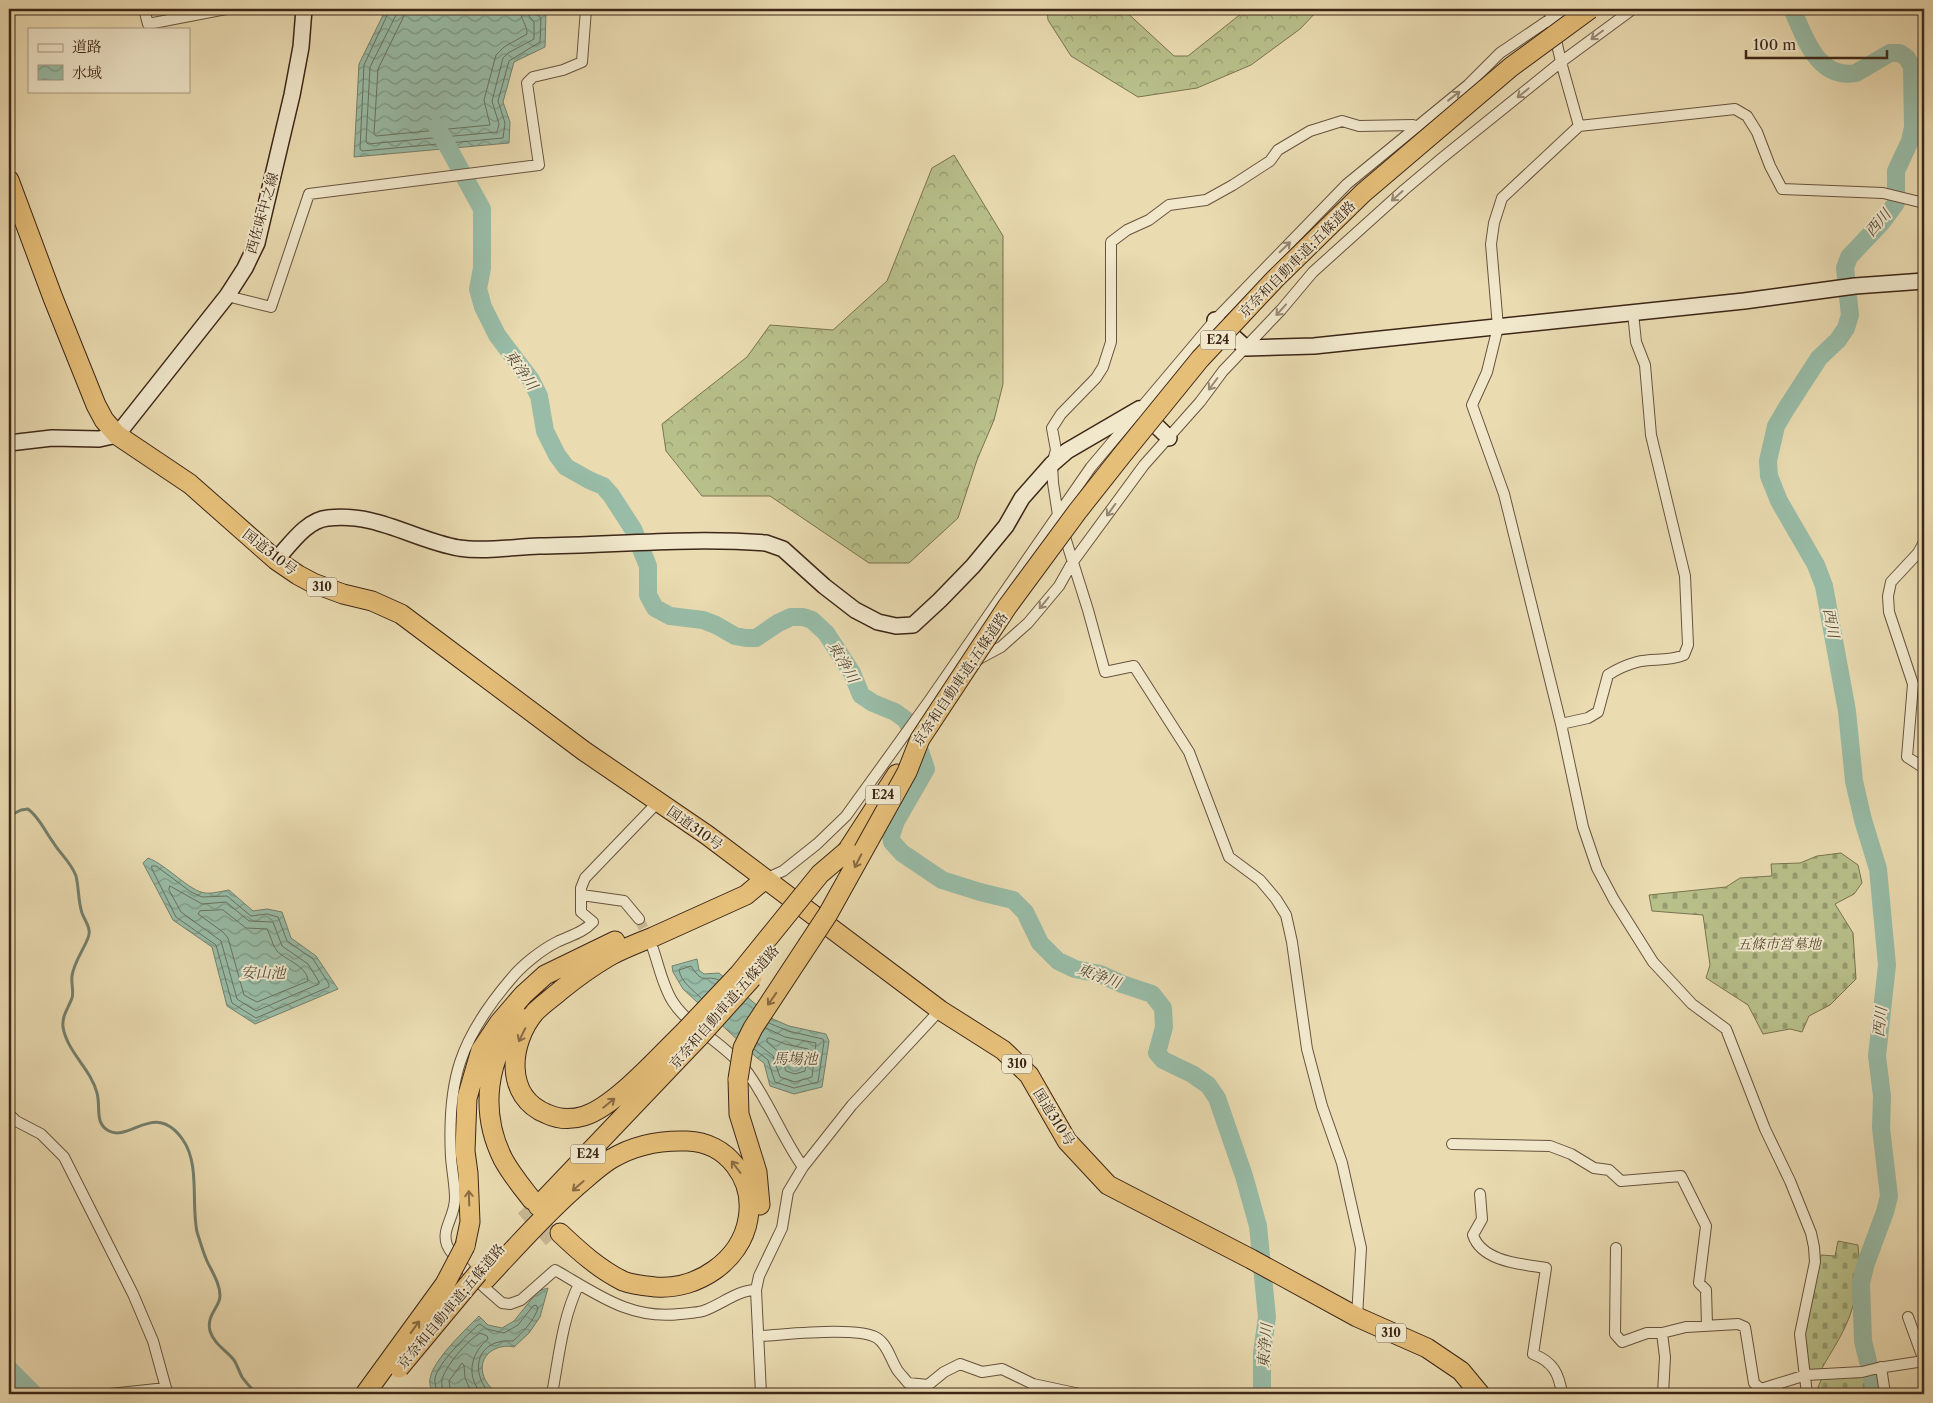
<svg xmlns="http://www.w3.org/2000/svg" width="1933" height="1403" viewBox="0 0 1933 1403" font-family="'Libre Caslon Text','Noto Serif JP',serif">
  <defs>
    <pattern id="forest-crowns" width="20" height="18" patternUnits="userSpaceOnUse" patternTransform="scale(1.25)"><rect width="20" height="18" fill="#b8c08a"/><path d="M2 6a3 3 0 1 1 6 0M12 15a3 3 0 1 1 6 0" fill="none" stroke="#979c70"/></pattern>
    <pattern id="cemetery-stones" width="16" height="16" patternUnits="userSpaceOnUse" patternTransform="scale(1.25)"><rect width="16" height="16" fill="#b8c08a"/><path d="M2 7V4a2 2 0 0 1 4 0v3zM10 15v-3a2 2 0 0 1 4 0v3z" fill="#979c70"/></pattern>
    <pattern id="water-waves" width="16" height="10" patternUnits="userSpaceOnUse" patternTransform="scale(1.25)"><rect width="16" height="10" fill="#98bca7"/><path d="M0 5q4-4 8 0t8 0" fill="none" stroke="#7d9987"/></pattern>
  </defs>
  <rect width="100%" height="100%" fill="#eadbb1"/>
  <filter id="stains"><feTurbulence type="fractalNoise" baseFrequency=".004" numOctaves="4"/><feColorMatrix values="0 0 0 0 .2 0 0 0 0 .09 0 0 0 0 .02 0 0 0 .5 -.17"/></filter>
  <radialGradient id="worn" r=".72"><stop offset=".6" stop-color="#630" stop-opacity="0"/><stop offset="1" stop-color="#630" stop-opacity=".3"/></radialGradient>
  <path fill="url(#forest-crowns)" stroke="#7a7350" d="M1047 9H1123L1174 56H1188L1247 9H1319L1300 29 1251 65 1197 88 1138 97 1071 56 1048 20Z
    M954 155 1003 236V384L994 420 977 460 958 518 909 563H869L770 496H702L666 451 662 424 747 357 770 325 833 330 887 281 932 168Z"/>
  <path fill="url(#cemetery-stones)" stroke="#7a7350" d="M1841 853 1858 865 1862 883 1854 894 1835 904 1853 933 1856 979 1830 1005 1809 1016 1802 1032 1790 1029 1763 1034 1748 1005 1706 978 1710 965 1703 915 1652 911 1649 895 1726 887 1740 878 1772 876 1771 864 1800 863 1817 856Z
    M1838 1241 1858 1245C1861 1271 1857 1301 1846 1325 1839 1341 1829 1355 1821 1370H1809L1805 1334 1821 1255 1835 1256Z
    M1865 1375 1867 1394H1821L1818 1387 1823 1376Z"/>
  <path fill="url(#water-waves)" stroke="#74806d" d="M386 9H533L546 13 545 47 514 62 503 102 510 122 509 143 354 157 359 64Z
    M148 858C167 865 189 891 205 893 212 894 222 891 229 890L253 911 267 909 282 912 291 938 316 956 338 989 255 1024 227 1006 212 947 173 920 143 863Z
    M697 959 699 970 704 974 719 973 773 1019 789 1026 826 1034 829 1041 822 1087 794 1094 770 1086 764 1063 757 1058 683 989 673 972 672 966Z
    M548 1288 540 1317 529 1333 514 1347C497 1343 478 1355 483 1374 485 1382 491 1388 497 1394H433C431 1390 429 1383 430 1379 432 1361 466 1329 479 1316L488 1325 502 1328 514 1321 538 1291Z"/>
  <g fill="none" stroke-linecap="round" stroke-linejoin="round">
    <path stroke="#6a715f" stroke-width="1" d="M390 9 364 65 360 149 362 151 503 138 505 123 498 101 509 61 540 42 541 18 535 13 534 9
      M397 9 396 15 370 67 366 142 368 144 497 132 499 124 492 101 503 58 508 53 534 39V22L529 16 528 9
      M404 9 403 18 378 69 374 134 376 136 490 125 484 100 496 55 504 47 527 34C527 24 520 19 520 9
      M152 866H156L191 892 202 897 227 896 251 916 267 914 278 917 287 941 313 959 329 984V987L256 1018 232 1003 216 945 176 917 152 869Z
      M170 886 202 904 226 902 249 921 273 922 282 946 308 964 319 982V984L256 1011 237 999 221 941 181 912 169 890Z
      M223 910 246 928 267 929C271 936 272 945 277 951 287 961 307 966 308 981L257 1002 244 995 228 938 223 932 198 914 200 911Z
      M701 998C693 990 681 982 679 970L691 966C704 986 703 974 719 980
      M770 1038 785 1044 808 1049 805 1071 795 1074 786 1071 780 1053 767 1042V1039Z
      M757 1043 773 1056 780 1077 795 1082 812 1077 816 1043 785 1037 766 1028
      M754 1049 768 1060 775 1082 794 1088 818 1082 824 1042 823 1039 788 1031 769 1023
      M437 1394C437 1390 434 1383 435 1378 439 1362 466 1336 478 1325L480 1324 487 1329 504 1333 518 1325 533 1306 536 1305 538 1308C534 1321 523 1332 513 1341 478 1338 468 1370 490 1394
      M443 1394C443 1389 441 1384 442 1379 447 1364 467 1341 480 1333L487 1336 488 1339C471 1353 465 1376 482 1394
      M451 1394 449 1381 462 1363 464 1365 465 1378 472 1394"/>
    <path stroke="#74806d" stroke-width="3" d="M9 816 21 810 28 809C40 818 44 830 53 842 60 854 71 862 76 876 79 888 78 901 82 913 85 921 92 929 88 938 83 951 74 962 72 976 71 983 74 992 72 998 68 1009 62 1015 63 1027 67 1052 91 1069 97 1093 101 1107 94 1123 109 1131 130 1142 156 1100 183 1140 200 1164 191 1204 197 1232 200 1241 203 1252 207 1261 212 1272 220 1283 220 1296 220 1307 206 1315 210 1331 214 1344 226 1350 234 1360 237 1365 239 1371 242 1377 246 1383 252 1389 257 1394"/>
    <path stroke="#98bca7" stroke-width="18" d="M1792 9C1805 37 1817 80 1856 73L1890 53H1900L1907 58 1912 67 1913 127 1910 141 1896 171V203L1882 222 1849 257 1845 268 1850 315 1846 328 1838 340 1819 358 1786 409 1776 426 1768 461 1769 476 1779 501 1816 565 1824 586 1847 711 1854 781 1863 820 1878 869 1887 965 1877 1056 1882 1096 1881 1128 1889 1196 1885 1212 1866 1263 1861 1283 1863 1341 1876 1394
      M437 127 482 209V268L478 289 483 307 497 335 531 380 539 396 545 431 557 455 566 467 589 480 603 486 611 495 633 529 648 566V595L655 608 670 616 703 620 716 625 735 636 746 638H756L778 623 791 617H803L812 620 826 633 852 673 861 695 873 703 895 712 906 720 917 742 926 769 896 821 891 836 892 842 902 853 942 880 980 892 1013 900 1025 912 1040 943 1058 961 1075 969 1100 974 1122 984 1152 994 1163 1008 1164 1027 1157 1053 1163 1060 1192 1074 1208 1085 1217 1098 1244 1176 1258 1226 1267 1317 1262 1353V1394
      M9 1369 34 1394"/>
    <path stroke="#c7b792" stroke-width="10" stroke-dasharray="10 5" stroke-linecap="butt" d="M639 919 650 941"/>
    <path stroke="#c7b792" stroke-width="19" stroke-dasharray="19 9" stroke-linecap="butt" d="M525 1207 553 1239"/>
    <defs>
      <path id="street" d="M144 9 148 24 226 9
        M1549 9 1561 62 1579 126 1502 198 1494 223 1491 244 1498 327 1487 372 1472 405 1504 494 1561 724 1583 827 1597 868 1614 900 1653 962 1692 1004 1726 1029 1765 1129 1790 1181 1811 1233 1814 1247 1815 1262 1800 1334 1807 1394
        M1579 126 1735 109 1747 116 1757 132 1770 166 1782 189 1883 193 1924 203
        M227 296 271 307 309 194 539 165 527 83 533 77 563 70 582 62 586 9
        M1924 542 1918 553 1891 582 1888 596 1889 612 1913 684 1907 757 1924 768
        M975 661 1001 647 1028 623 1059 586 1072 563 1144 465 1200 402 1223 371 1281 310 1313 272 1404 190 1442 158 1561 62 1633 9
        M1561 724 1588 718 1598 712 1608 675C1617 669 1626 665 1637 662 1653 658 1667 662 1684 655L1688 645 1685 576 1651 435 1645 365 1636 342 1633 313
        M658 802 585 878 581 888V912L593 922C583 933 569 936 557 942 541 950 521 966 510 980 460 1039 447 1080 451 1157 452 1171 455 1185 455 1198 455 1217 441 1229 447 1245 453 1260 489 1292 502 1303L510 1304 521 1300 555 1270C597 1294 630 1320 680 1314 688 1313 696 1313 703 1311 721 1305 737 1290 756 1290L759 1276 782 1228 788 1192 803 1167 852 1105 940 1010
        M765 879 783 871 817 844 846 816 929 701 1091 467 1215 320 1347 184 1468 85 1500 53 1565 9
        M582 895 624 901 639 919
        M653 949C659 966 663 987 673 1002 689 1027 725 1044 745 1069 768 1099 781 1136 803 1167
        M9 1114 16 1121 41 1134 64 1157 133 1294 153 1341 166 1388 110 1394
        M1452 1144 1550 1146 1571 1154 1594 1168 1609 1170 1621 1181 1681 1176 1706 1226 1699 1283 1706 1290 1707 1325
        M1480 1194 1482 1219 1473 1235C1482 1262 1522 1264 1546 1268L1533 1354C1553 1362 1559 1373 1562 1394
        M1616 1248 1615 1334 1622 1342 1647 1333H1662
        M756 1290 761 1394
        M1357 1317 1361 1248 1342 1163 1322 1106 1307 1049 1292 942 1286 915 1276 899 1260 880 1229 857 1189 752 1134 666 1105 672 1088 610 1058 515 1053 483 1052 464 1056 450 1052 428 1061 414 1096 378 1103 367 1111 342V242L1127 230 1149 220 1169 205 1206 200 1233 185 1270 161 1278 150 1310 131 1342 121 1359 126 1413 125 1417 127
        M1908 1317 1924 1361
        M758 1336C783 1335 858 1326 877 1338 888 1345 891 1361 898 1371 901 1375 905 1379 908 1383L928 1385 944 1372 960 1364 982 1372 1002 1369 1033 1384 1080 1394
        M1881 1367 1885 1394
        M1761 1389 1806 1375 1862 1372 1878 1368 1924 1361
        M552 1394C559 1357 562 1319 579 1284
        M1663 1394 1665 1357 1662 1333 1686 1327 1738 1324 1745 1327 1754 1383 1761 1389V1394"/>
      <path id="secondary" d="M1215 320 1246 348 1314 346 1744 301 1855 286 1924 281
        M9 443 52 438 99 439 117 435 227 296 245 268 257 243 292 95 301 47 304 9
        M276 560C290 545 306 520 328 518 376 512 414 540 459 548 485 552 513 547 539 546 614 545 691 537 766 543L783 549 824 586 855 610 878 622 896 626 913 625 940 600 973 566 1006 526 1022 498 1052 464 1067 451 1139 409 1169 438"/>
      <path id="highway" d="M9 180 53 298 96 405 104 420 117 435 190 484 276 560 298 575 313 583 343 594 372 601 401 614 584 751 707 835 940 1010 1003 1050 1029 1075 1067 1141 1108 1185 1251 1259 1357 1317 1427 1348 1461 1371 1480 1394
        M847 851 897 774
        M518 1016C487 1060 479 1111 503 1159 511 1174 522 1187 532 1200
        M687 1029C663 1052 615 1107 584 1116 571 1120 560 1120 547 1114 504 1097 509 1043 535 1012 543 1004 553 997 561 990 576 978 591 967 608 957 622 949 638 943 653 937 684 923 715 909 746 895L765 879
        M738 1079 739 1114 757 1172 760 1205
        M538 1206 699 1037
        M465 1246 470 1222 468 1173 465 1151 467 1098 481 1050 499 1023 523 995 545 975 615 941
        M486 1279C515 1248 543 1216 576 1187 587 1178 598 1167 611 1159 634 1145 660 1140 687 1141 727 1142 755 1179 748 1219 741 1261 697 1290 656 1287 646 1286 633 1285 623 1281 599 1269 580 1252 560 1233"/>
    </defs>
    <use href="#street" stroke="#68533e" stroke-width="12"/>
    <use href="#secondary" stroke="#3d2617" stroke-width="18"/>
    <use href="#highway" stroke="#3d2617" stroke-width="21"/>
    <use href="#street" stroke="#f1e8cc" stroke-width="10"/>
    <use href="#secondary" stroke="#f1e8cc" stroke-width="15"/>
    <use href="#highway" stroke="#e5be78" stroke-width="19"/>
    <defs>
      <path id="highway-bridge" d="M687 1029 739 974 820 874 847 851
        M699 1037 752 978
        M738 1079 743 1048 753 1028 828 914 907 772 920 739 1007 607 1077 512 1122 455 1200 359 1275 279 1363 193 1511 67 1590 9
        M399 1368 478 1273
        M365 1394 445 1284 465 1246"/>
    </defs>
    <use href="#highway-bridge" stroke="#3d2617" stroke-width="21" stroke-linecap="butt"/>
    <use href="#highway-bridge" stroke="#e5be78" stroke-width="19"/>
  </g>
  <defs><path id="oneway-shaft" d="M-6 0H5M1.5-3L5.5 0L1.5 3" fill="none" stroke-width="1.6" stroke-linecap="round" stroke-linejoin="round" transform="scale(1.25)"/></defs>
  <g stroke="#978772">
    <use href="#oneway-shaft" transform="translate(1597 35) rotate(143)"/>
    <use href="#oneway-shaft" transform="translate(1523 93) rotate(141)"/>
    <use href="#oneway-shaft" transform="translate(1454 96) rotate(-38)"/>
    <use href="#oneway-shaft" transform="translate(1397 196) rotate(138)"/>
    <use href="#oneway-shaft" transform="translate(1285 247) rotate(-44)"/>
    <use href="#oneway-shaft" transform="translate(1281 310) rotate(132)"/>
    <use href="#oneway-shaft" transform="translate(1213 384) rotate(127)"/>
    <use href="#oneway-shaft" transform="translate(1111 510) rotate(126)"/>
    <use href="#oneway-shaft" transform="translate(1044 603) rotate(129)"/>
  </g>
  <g stroke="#896a43">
    <use href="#oneway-shaft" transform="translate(858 861) rotate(117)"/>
    <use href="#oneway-shaft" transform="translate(772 999) rotate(125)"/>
    <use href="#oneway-shaft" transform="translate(522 1035) rotate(116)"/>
    <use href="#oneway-shaft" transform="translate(609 1103) rotate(-39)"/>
    <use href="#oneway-shaft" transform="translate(736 1167) rotate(-127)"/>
    <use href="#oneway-shaft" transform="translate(578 1186) rotate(139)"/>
    <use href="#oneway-shaft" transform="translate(469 1198) rotate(-92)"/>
    <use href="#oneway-shaft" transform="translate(415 1327) rotate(-54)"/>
  </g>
  <g text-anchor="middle" stroke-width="4" stroke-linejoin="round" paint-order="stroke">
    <g fill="#f1e8cc" stroke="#73604d" stroke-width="1">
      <rect x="1200.5" y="330.5" width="35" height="19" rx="4"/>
      <rect x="307" y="577.5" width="30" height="19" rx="4"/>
      <rect x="865.5" y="785.5" width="35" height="19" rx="4"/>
      <rect x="1002" y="1054.5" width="30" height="19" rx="4"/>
      <rect x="570.5" y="1144.5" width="35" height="19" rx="4"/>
      <rect x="1376" y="1323.5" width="30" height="19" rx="4"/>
    </g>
    <g font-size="12" font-weight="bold" fill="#3d2617">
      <text x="1218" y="344">E24</text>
      <text x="322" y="591">310</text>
      <text x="883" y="799">E24</text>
      <text x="1017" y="1068">310</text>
      <text x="588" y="1158">E24</text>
      <text x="1391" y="1337">310</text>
    </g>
    <g font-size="14" fill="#3d2617" stroke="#f1e8cc">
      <text transform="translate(262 213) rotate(-74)" y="5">西佐味中之線</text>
      <text transform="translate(1297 259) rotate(-45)" y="5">京奈和自動車道;五條道路</text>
      <text transform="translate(270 552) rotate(38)" y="5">国道310号</text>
      <text transform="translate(960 679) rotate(-56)" y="5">京奈和自動車道;五條道路</text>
      <text transform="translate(695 828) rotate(35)" y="5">国道310号</text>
      <text transform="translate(724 1007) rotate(-49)" y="5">京奈和自動車道;五條道路</text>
      <text transform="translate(1054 1117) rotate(58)" y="5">国道310号</text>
      <text transform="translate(451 1306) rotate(-50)" y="5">京奈和自動車道;五條道路</text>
    </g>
    <g font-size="14" font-style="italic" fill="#5c4c34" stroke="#f1e8cc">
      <text x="1779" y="949">五條市営墓地</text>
    </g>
    <g font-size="15" font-style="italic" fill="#544c3b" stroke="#f1e8cc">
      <text transform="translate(1878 223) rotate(-49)" y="5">西川</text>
      <text transform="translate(521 370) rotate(55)" y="5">東浄川</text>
      <text transform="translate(1831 623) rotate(79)" y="5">西川</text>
      <text transform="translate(843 662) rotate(60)" y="5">東浄川</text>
      <text x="263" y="978">安山池</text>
      <text transform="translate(1099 976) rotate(20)" y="5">東浄川</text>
      <text transform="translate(1880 1022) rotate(-84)" y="5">西川</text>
      <text x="795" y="1064">馬場池</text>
      <text transform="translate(1265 1346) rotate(-85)" y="5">東浄川</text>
    </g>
  </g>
  <rect width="1933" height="1403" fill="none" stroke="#eadbb1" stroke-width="30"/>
  <rect x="10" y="10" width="1913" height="1383" fill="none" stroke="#3d2617" stroke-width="2.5"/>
  <rect x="15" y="15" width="1903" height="1373" fill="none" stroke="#3d2617"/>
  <rect x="28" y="28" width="162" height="65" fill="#f1e8cc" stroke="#a99a84"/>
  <rect x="38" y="44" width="25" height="8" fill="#f1e8cc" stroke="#a99a84"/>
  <text x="72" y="52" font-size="15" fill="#3d2617">道路</text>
  <rect x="38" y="65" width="25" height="15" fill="url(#water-waves)" stroke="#a99a84"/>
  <text x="72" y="78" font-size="15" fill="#3d2617">水域</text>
  <path d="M1746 50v8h141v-8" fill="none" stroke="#3d2617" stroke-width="2.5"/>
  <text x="1753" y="50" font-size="15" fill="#3d2617" stroke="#f1e8cc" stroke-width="4" paint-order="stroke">100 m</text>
  <rect width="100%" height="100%" filter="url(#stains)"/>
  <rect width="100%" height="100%" fill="url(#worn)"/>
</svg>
